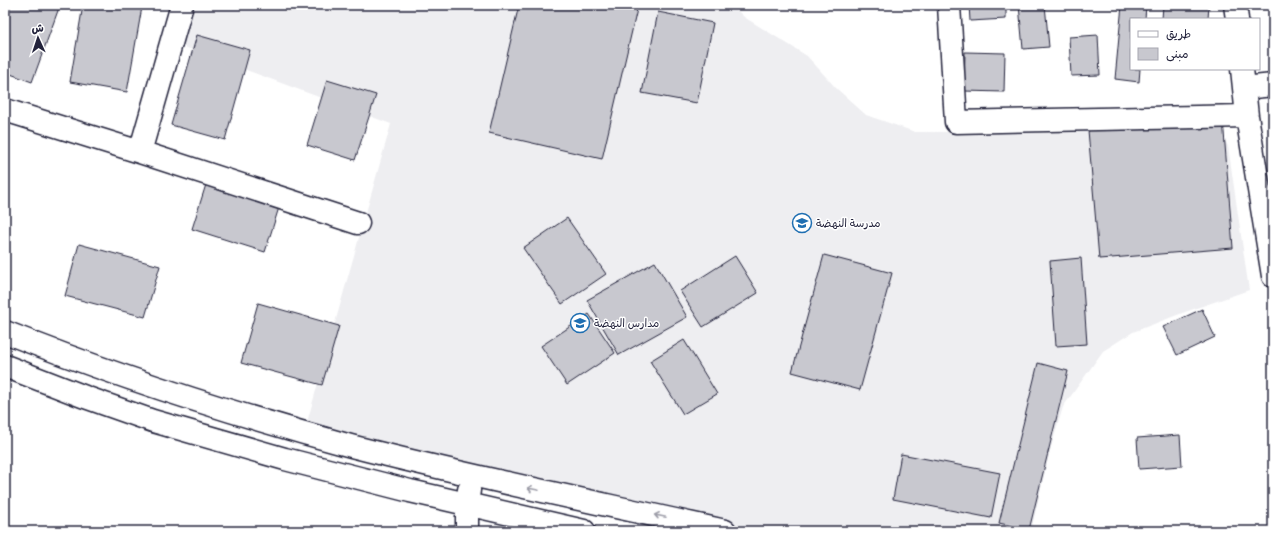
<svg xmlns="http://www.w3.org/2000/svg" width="1278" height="536" viewBox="0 0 1278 536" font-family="Sriracha,'Playpen Sans Arabic',sans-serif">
  <rect width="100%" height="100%" fill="#fff"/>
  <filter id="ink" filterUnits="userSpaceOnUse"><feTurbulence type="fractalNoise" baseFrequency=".025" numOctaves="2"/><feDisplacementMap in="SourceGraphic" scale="8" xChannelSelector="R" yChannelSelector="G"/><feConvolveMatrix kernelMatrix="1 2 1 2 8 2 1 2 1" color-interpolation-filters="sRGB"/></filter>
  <g filter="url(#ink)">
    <path fill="#eeeef1" d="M191 5H732L744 17 807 56 836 88 866 115 915 132 1216 131 1220 134 1228 146 1249 290 1185 312 1133 332 1103 351 1063 407 1050 451 1031 531H736L306 426 391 124 179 45Z"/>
    <path fill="#c8c8cf" stroke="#22223b" d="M8 5H60L32 82 5 72V14Z
      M83 5H131L142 7 127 92 70 82Z
      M519 5H638L602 159 489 133Z
      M969 5H1006V19L970 21Z
      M1019 5H1045L1049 47 1023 49Z
      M1122 5H1146L1145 19H1131V69H1140L1139 82 1115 79Z
      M1163 5H1209L1208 19H1162Z
      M658 12 713 23 697 103 642 93Z
      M197 35 250 50 225 140 171 125Z
      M1098 35 1100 75 1071 76 1069 37Z
      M965 52 1005 53 1004 92 964 91Z
      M327 80 376 95 355 160 307 145Z
      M1223 119 1233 248 1099 259 1088 130Z
      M208 178 281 201 265 252 192 229Z
      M567 218 606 274 562 304 523 248Z
      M79 244 160 266 145 317 65 296Z
      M824 255 892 273 860 390 792 372Z
      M735 256 758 293 703 327 680 291Z
      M1081 258 1087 344 1056 346 1050 261Z
      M655 262 687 317 619 355 587 300Z
      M258 303 339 326 322 385 241 363Z
      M1202 309 1215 337 1177 355 1163 327Z
      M589 314 615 353 567 385 541 346Z
      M684 340 717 394 683 414 650 361Z
      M1038 363 1068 371 1029 530 999 523Z
      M1180 435 1182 466 1139 469 1137 438Z
      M901 454 1000 473 991 518 893 499Z"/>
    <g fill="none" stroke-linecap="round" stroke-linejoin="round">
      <defs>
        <path id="minor" d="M182 5 140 152 358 223
          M949 5 956 122 1247 116
          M1235 5 1237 19
          M1242 69 1247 116 1273 276
          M1244 88 1273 85
          M5 110 140 152
          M5 332C118 377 234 414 351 446 475 478 600 503 725 531
          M5 366 85 397 153 421 285 459 410 491 584 531
          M467 531V504L469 490"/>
      </defs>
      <use href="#minor" stroke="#22223b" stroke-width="25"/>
      <use href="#minor" stroke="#fff" stroke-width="22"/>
    </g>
    <defs><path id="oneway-shaft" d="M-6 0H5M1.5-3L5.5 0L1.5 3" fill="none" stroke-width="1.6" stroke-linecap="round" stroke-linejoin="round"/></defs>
    <g stroke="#9c9ca7">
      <use href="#oneway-shaft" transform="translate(533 489) rotate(-168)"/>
      <use href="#oneway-shaft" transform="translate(660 516) rotate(-168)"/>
    </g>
  </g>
  <defs>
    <symbol id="school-ring" viewBox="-11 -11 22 22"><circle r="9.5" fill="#fff" stroke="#1f6fb2" stroke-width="1.5"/><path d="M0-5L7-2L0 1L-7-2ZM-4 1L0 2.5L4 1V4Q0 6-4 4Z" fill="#1f6fb2"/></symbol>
  </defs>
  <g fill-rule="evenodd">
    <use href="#school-ring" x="791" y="212" width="22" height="22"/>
    <use href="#school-ring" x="569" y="312" width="22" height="22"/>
  </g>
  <g text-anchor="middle" stroke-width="3" stroke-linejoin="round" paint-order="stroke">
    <g font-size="11" fill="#22223b" stroke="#fff" text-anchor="start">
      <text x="816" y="227">مدرسة النهضة</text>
      <text x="594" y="327">مدارس النهضة</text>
    </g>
  </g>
  <rect width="1278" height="536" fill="none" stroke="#fff" stroke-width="20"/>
  <rect x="10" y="10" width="1258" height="516" fill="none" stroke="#22223b" stroke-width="1.5" filter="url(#ink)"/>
  <rect x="1130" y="18" width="130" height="52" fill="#ffffff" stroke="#a7a7b1"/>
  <rect x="1138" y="31" width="20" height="6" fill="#ffffff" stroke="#a7a7b1"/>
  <text x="1166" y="38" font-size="12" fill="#22223b">طريق</text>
  <rect x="1138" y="48" width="20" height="12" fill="#c8c8cf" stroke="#a7a7b1"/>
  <text x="1166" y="58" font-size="12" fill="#22223b">مبنى</text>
  <g transform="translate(38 38) rotate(357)" stroke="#ffffff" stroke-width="3" paint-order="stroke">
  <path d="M0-3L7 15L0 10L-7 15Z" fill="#22223b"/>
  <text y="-6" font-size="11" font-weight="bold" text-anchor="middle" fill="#22223b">ش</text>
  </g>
</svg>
